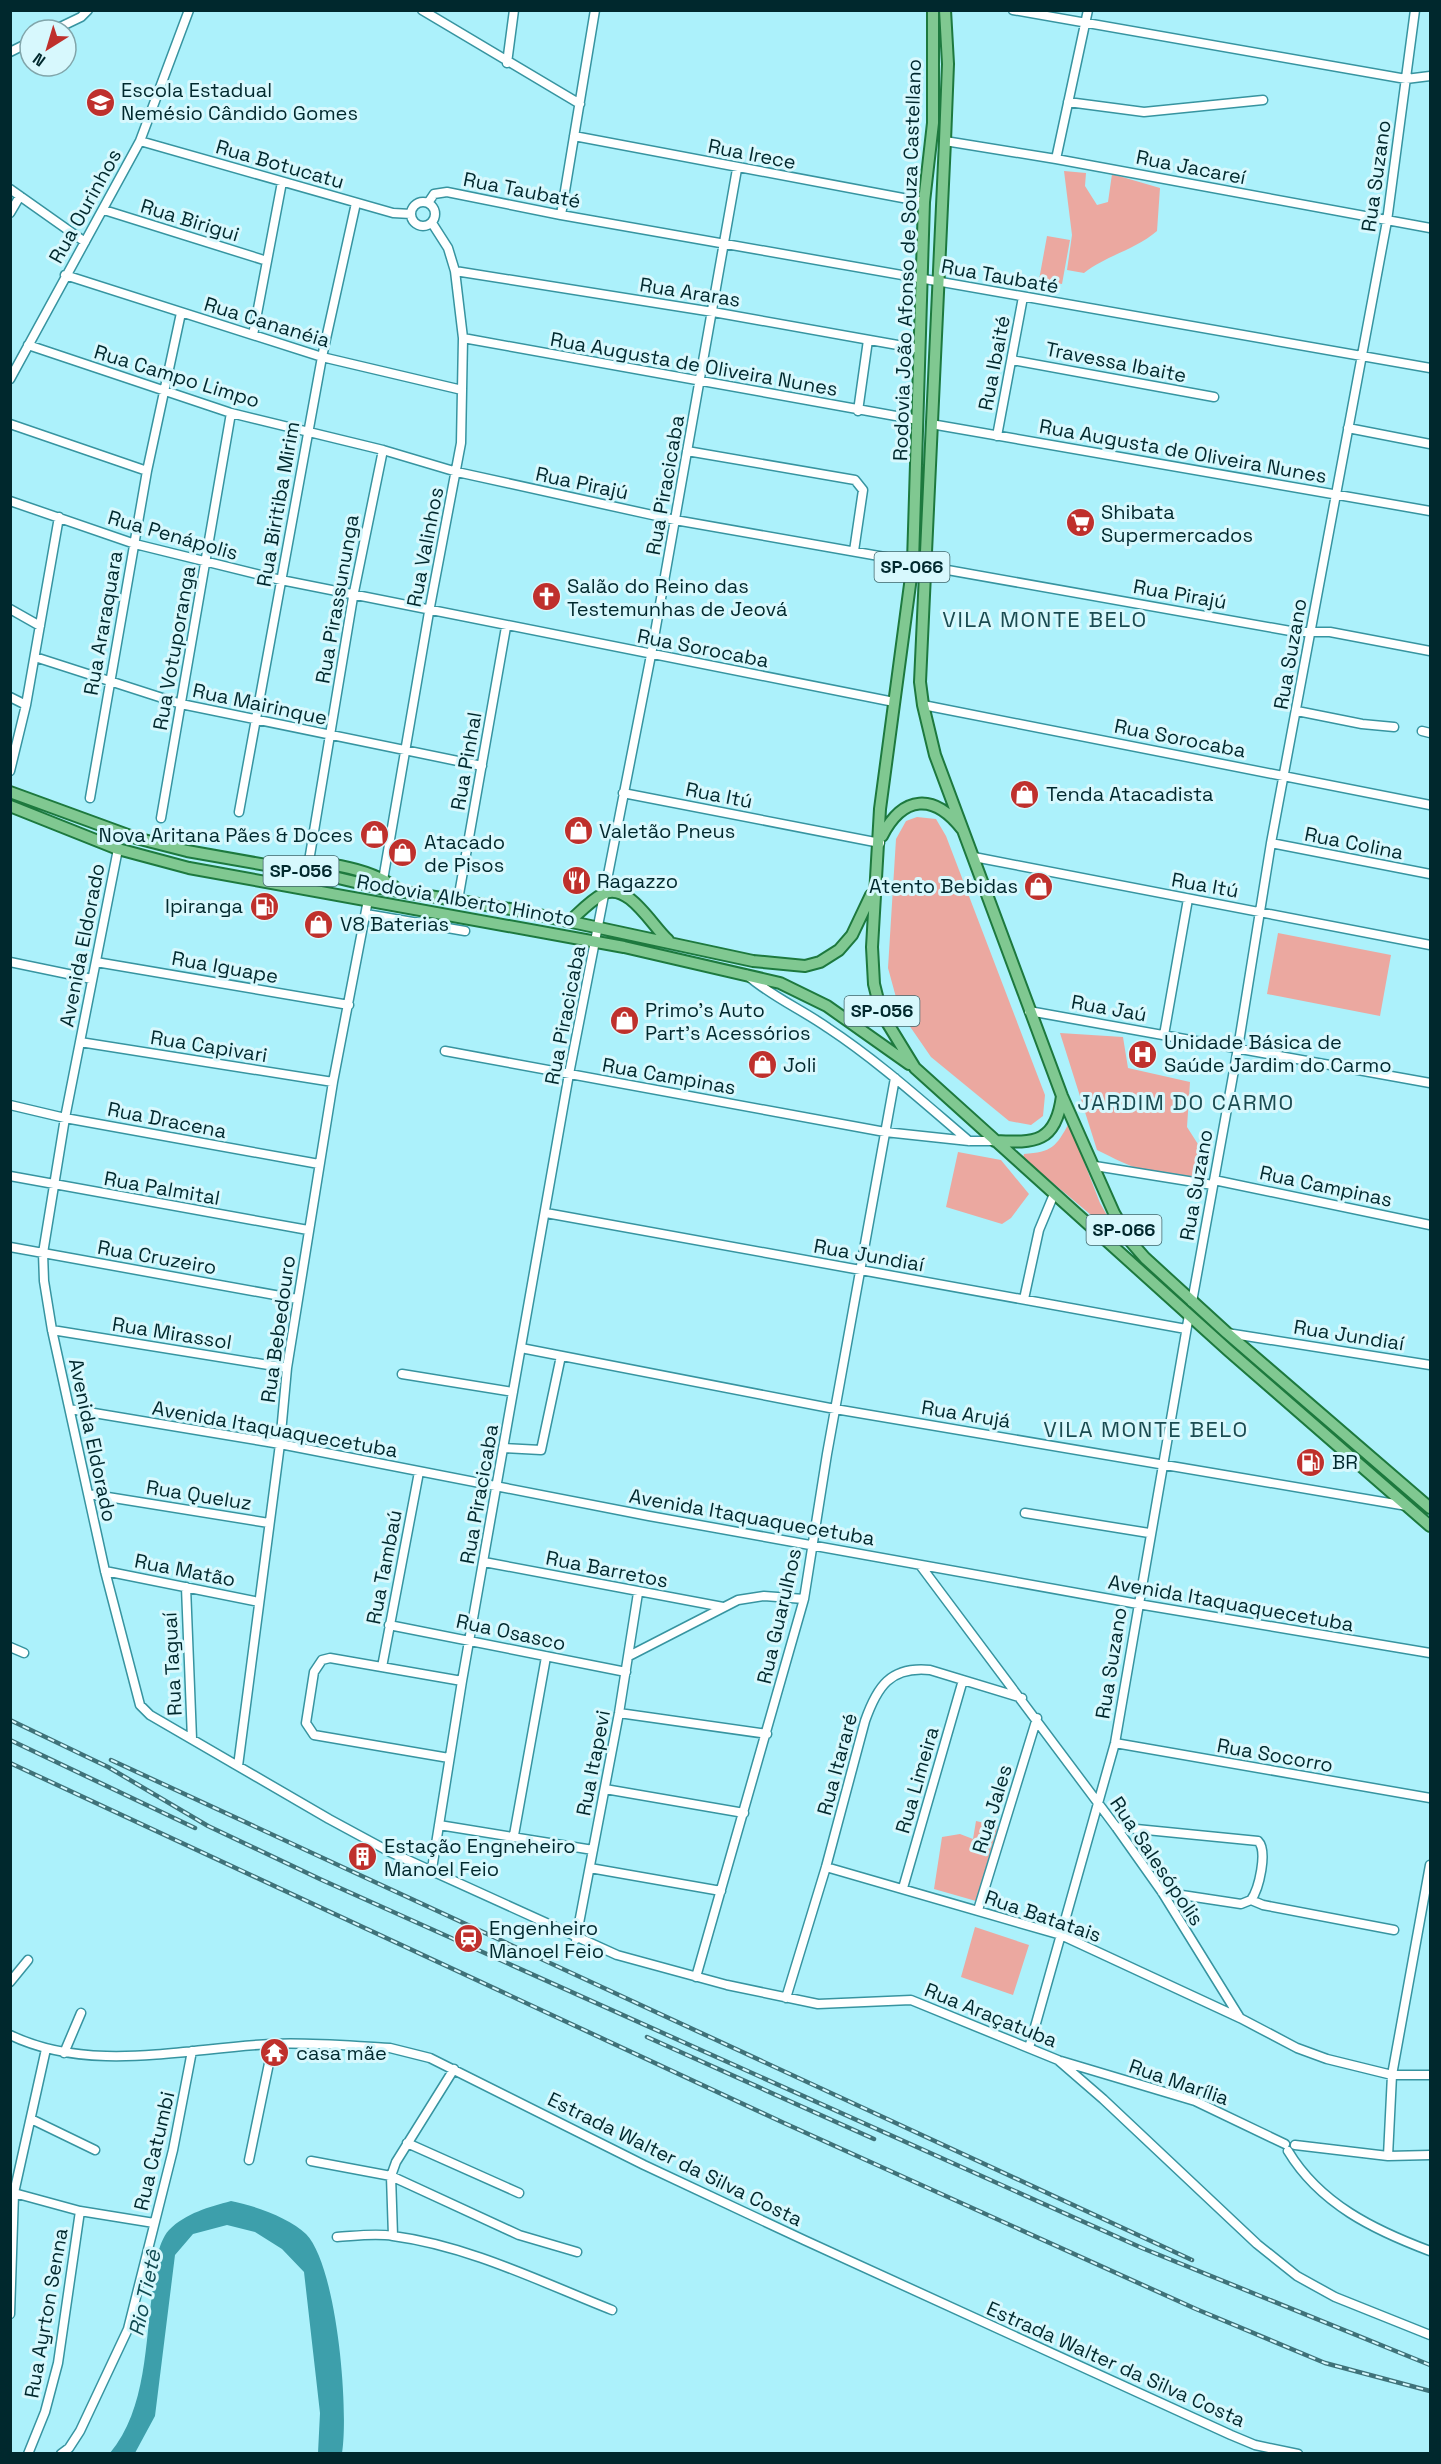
<svg xmlns="http://www.w3.org/2000/svg" width="1441" height="2464" viewBox="0 0 1441 2464" font-family="'Space Grotesk',sans-serif">
  <rect width="100%" height="100%" fill="#acf1fb"/>
  <path fill="#eba8a0" d="M1064 171 1086 173 1085 186 1097 205 1108 202 1112 174 1160 188 1157 231C1135 250 1107 255 1084 273L1067 270 1072 235Z
    M1047 236 1070 240 1062 284 1039 280Z
    M917 817 936 819 946 836 1045 1095 1043 1116 1031 1125 1009 1121 931 1057 900 1012 888 968 896 839 906 821Z
    M1278 933 1391 955 1380 1016 1267 994Z
    M1060 1033 1123 1037 1128 1068 1190 1082 1187 1127 1203 1152 1207 1175C1157 1179 1141 1172 1097 1150Z
    M1069 1123 1100 1203 1121 1240 1023 1158 1024 1154C1052 1152 1056 1147 1069 1123Z
    M958 1152 1001 1160 1029 1194 1011 1218 1002 1224 946 1207Z
    M976 1821 998 1826 976 1901 934 1889 942 1837 960 1834 973 1839Z
    M975 1927 1029 1945 1013 1995 961 1977Z"/>
  <path fill="#3d9fab" d="M231 2201C253 2205 290 2218 306 2234 337 2266 349 2409 342 2453H318L320 2413 304 2272 282 2249 255 2232 227 2225 193 2234 175 2255 155 2416 135 2453H110C147 2409 145 2342 153 2287 155 2270 157 2243 169 2230 186 2213 209 2207 231 2201Z"/>
  <g fill="none" stroke-linecap="round" stroke-linejoin="round">
    <defs>
      <path id="minor" d="M422 10 580 104
        M1013 10 1406 79 1430 76
        M54 30 81 17 88 10
        M10 52 30 42
        M507 63 514 10
        M1068 102 1144 112 1263 100
        M574 136 924 202
        M140 141 393 213 411 214
        M945 141 1056 159 1430 228
        M1056 159 1088 10
        M10 189 85 242
        M411 214a12 12 0 1 1 24 0a12 12 0 1 1-24 0Z
        M428 203 434 194 447 192 561 215 1430 368
        M104 210 267 261
        M10 213 20 196
        M561 215 595 10
        M455 271 713 312 920 349
        M65 275 322 357 462 390
        M253 335 282 182
        M463 338 918 420
        M28 345 231 413 383 450 457 472 675 520 913 562
        M1012 360 1214 397
        M10 379 140 141 189 10
        M858 411 868 340
        M10 424 147 471
        M931 424 1430 511
        M1348 428 1430 444
        M997 436 1023 297
        M687 451 855 480 863 490 854 551
        M10 501 135 544 281 580 894 702
        M925 566 1296 632H1330L1430 651
        M10 609 40 626
        M35 657 181 704 482 766
        M10 697 26 705
        M923 705 1430 805
        M1297 711 1362 724 1394 727
        M1422 731 1430 733
        M10 771 26 705 59 517
        M623 793 880 843
        M90 798 147 471 181 313
        M239 812 322 357 356 203
        M161 818 231 413
        M1271 843 1430 874
        M118 849 65 1118 43 1253 44 1281 52 1330 105 1571 140 1705 150 1715 329 1819 390 1852 617 1955 727 1985 818 2004 911 2000 1058 2060 1103 2099 1257 2244 1297 2276 1335 2297 1430 2335
        M974 857 1430 945
        M309 861 353 597 383 450
        M383 880 429 612 461 443 463 338 455 271 448 248 432 223
        M458 900 506 627
        M366 914 465 931
        M10 962 92 979
        M96 962 349 1005
        M747 975C772 997 801 1009 828 1028 878 1061 923 1102 969 1141
        M1029 1011 1430 1083
        M1164 1035 1188 899
        M80 1042 333 1082
        M445 1051 885 1132 969 1141H995
        M10 1105 65 1118 319 1164
        M1095 1166 1213 1185
        M10 1176 308 1230
        M1214 1180 1430 1225
        M546 1213 1186 1329
        M10 1247 297 1299
        M1024 1299 1039 1230 1054 1194
        M1192 1302 1238 1048 1271 843 1387 221 1415 10
        M52 1330 287 1368
        M1227 1333 1430 1365
        M521 1348 835 1409 1407 1506
        M402 1374 513 1392
        M70 1409 280 1444 649 1516 1138 1604 1430 1653
        M503 1448 541 1450 561 1356
        M89 1494 269 1523
        M1025 1513 1149 1533
        M484 1562 723 1607
        M920 1565 1116 1827 1162 1892 1240 2018 1297 2048 1327 2059 1392 2075H1430
        M105 1571 259 1602
        M186 1587 192 1739
        M389 1625 626 1672
        M10 1647 24 1653
        M629 1656 738 1600 764 1596 804 1599
        M382 1667 419 1472
        M619 1713 767 1734
        M1115 1743 1430 1798
        M449 1758 314 1735 306 1723 314 1672 322 1660 330 1658 462 1681
        M238 1766 280 1444 287 1368 333 1082 368 900
        M605 1789 744 1813
        M439 1825 593 1850
        M1116 1827 1258 1841C1268 1851 1259 1889 1251 1900
        M514 1835 546 1657
        M826 1867 1061 1935 1240 2018
        M590 1868 721 1891
        M432 1869 462 1681 569 1074 651 655 737 169
        M903 1888 963 1680
        M1162 1892 1241 1904 1251 1900
        M1251 1900 1263 1905 1394 1930
        M978 1910 1037 1718
        M576 1939 619 1713 638 1593
        M696 1977 804 1599 827 1454 895 1078
        M10 1982 28 1960
        M786 1998 826 1867 865 1721C877 1687 890 1666 930 1670L1022 1698
        M10 2035C91 2074 186 2048 271 2044 310 2042 350 2046 390 2048L430 2058 644 2165 804 2240 1231 2435 1255 2445 1298 2454
        M1029 2048 1115 1743 1189 1315
        M64 2053 81 2013
        M1061 2061 1195 2101 1285 2144
        M31 2119 95 2150
        M407 2143 519 2193
        M1295 2145 1388 2156 1430 2155
        M1288 2151C1320 2204 1374 2230 1430 2251
        M1388 2156 1392 2075 1430 1865
        M249 2160 273 2044
        M311 2161 391 2176 519 2235 577 2252
        M14 2193 80 2211 154 2223
        M393 2236 391 2176 396 2162 454 2069
        M337 2237C355 2236 375 2233 393 2236 469 2246 541 2282 612 2310
        M10 2314 14 2193 46 2049
        M28 2454 45 2412 58 2363 80 2211
        M61 2454 69 2448 80 2431 128 2329 173 2150 192 2051"/>
      <path id="major" d="M933 10V123L924 202 913 562 880 809 872 947 874 984 878 1000 885 1019 915 1068 1229 1351 1430 1526
        M945 10 948 64 945 141 920 682 923 705 935 755 1062 1096 1114 1213 1131 1242 1145 1258 1227 1333 1430 1508
        M10 792 136 838 187 851 334 877 380 888 516 910 753 961 805 966 820 962 839 950 852 935 871 895
        M10 806 118 849 189 868 624 947 780 983 827 1006 909 1064
        M882 836C903 795 934 793 962 829
        M282 866C314 857 369 868 396 888
        M570 921C580 912 591 900 603 894 628 881 652 926 668 940
        M995 1141C1035 1143 1056 1143 1062 1096"/>
    </defs>
    <use href="#minor" stroke="#3794a0" stroke-width="11"/>
    <use href="#major" stroke="#1d793e" stroke-width="14"/>
    <use href="#minor" stroke="#fff" stroke-width="8"/>
    <use href="#major" stroke="#80c891" stroke-width="10"/>
    <defs>
      <path id="rail" d="M10 1720 108 1767 208 1826 322 1880 1142 2248 1430 2365
        M10 1740 195 1828
        M111 1760 1192 2260
        M10 1763 784 2123 1196 2309 1325 2363 1430 2391
        M647 2037 874 2139"/>
    </defs>
    <use href="#rail" stroke="#3f7279" stroke-width="4.5"/>
    <use href="#rail" stroke="#d7f8fd" stroke-width="2" stroke-dasharray="7" stroke-linecap="butt"/>
  </g>
  <defs>
    <symbol id="school-disc" viewBox="-11 -11 22 22"><circle r="9.5" fill="#bf302c" stroke="#d7f8fd"/><path d="M0-5L7-2L0 1L-7-2ZM-4 1L0 2.5L4 1V4Q0 6-4 4Z" fill="#fff"/></symbol>
    <symbol id="supermarket-disc" viewBox="-11 -11 22 22"><circle r="9.5" fill="#bf302c" stroke="#d7f8fd"/><path d="M-6-5.5h2.5l.6 2H6L4.5 2H-2.5L-4.4-4H-6ZM-1.5 3.2a1.3 1.3 0 1 0 .1 0ZM3 3.2a1.3 1.3 0 1 0 .1 0Z" fill="#fff"/></symbol>
    <symbol id="church-disc" viewBox="-11 -11 22 22"><circle r="9.5" fill="#bf302c" stroke="#d7f8fd"/><path d="M-1.2-6h2.4v3.5h3.3v2.4h-3.3V6h-2.4V-.1h-3.3v-2.4h3.3Z" fill="#fff"/></symbol>
    <symbol id="shop-disc" viewBox="-11 -11 22 22"><circle r="9.5" fill="#bf302c" stroke="#d7f8fd"/><path d="M-5-2.5h2.3a2.7 3.5 0 0 1 5.4 0H5L5.5 6h-11ZM-1.5-2.5h3a1.5 2.3 0 0 0-3 0Z" fill="#fff"/></symbol>
    <symbol id="restaurant-disc" viewBox="-11 -11 22 22"><circle r="9.5" fill="#bf302c" stroke="#d7f8fd"/><path d="M-5-6h1v4h1v-4h1v4h1v-4h1v5L-1.5 .5V6h-2V.5L-5-1ZM5-6V6H3V1.5H1.5Q1.5-4 5-6Z" fill="#fff"/></symbol>
    <symbol id="fuel-disc" viewBox="-11 -11 22 22"><circle r="9.5" fill="#bf302c" stroke="#d7f8fd"/><path d="M-5.5-6h7V0h2V4h1.3V-2.5L3-4.5l.8-.8L6-3V5H2.5V1h-1V6h-7ZM-4.2-4.7v3.2H.2V-4.7Z" fill="#fff"/></symbol>
    <symbol id="hospital-disc" viewBox="-11 -11 22 22"><circle r="9.5" fill="#bf302c" stroke="#d7f8fd"/><path d="M-5-5h3v3.5h4V-5h3V5h-3V1.5h-4V5h-3Z" fill="#fff"/></symbol>
    <symbol id="building-disc" viewBox="-11 -11 22 22"><circle r="9.5" fill="#bf302c" stroke="#d7f8fd"/><path d="M-4-6H4V6H1V3H-1V6H-4ZM-2.5-4.3h1.7v1.8h-1.7ZM.8-4.3h1.7v1.8H.8ZM-2.5-1h1.7V.8h-1.7ZM.8-1h1.7V.8H.8Z" fill="#fff"/></symbol>
    <symbol id="station-disc" viewBox="-11 -11 22 22"><circle r="9.5" fill="#bf302c" stroke="#d7f8fd"/><path d="M-3-6H3Q5-6 5-4V2Q5 4 3 4L4.5 6H3L1.5 4h-3L-3 6H-4.5L-3 4Q-5 4-5 2V-4Q-5-6-3-6ZM-3.5-4v3h7v-3ZM-3.5 1v1.5H-2V1ZM2 1v1.5H3.5V1Z" fill="#fff"/></symbol>
    <symbol id="temple-disc" viewBox="-11 -11 22 22"><circle r="9.5" fill="#bf302c" stroke="#d7f8fd"/><path d="M0-6L5-2H3V0L6.5 2.5H4V6H1.5V3h-3V6H-4V2.5H-6.5L-3 0V-2H-5Z" fill="#fff"/></symbol>
  </defs>
  <g fill-rule="evenodd">
    <use href="#school-disc" x="84" y="86" width="33" height="33"/>
    <use href="#supermarket-disc" x="1064" y="506" width="33" height="33"/>
    <use href="#church-disc" x="530" y="580" width="33" height="33"/>
    <use href="#shop-disc" x="1008" y="778" width="33" height="33"/>
    <use href="#shop-disc" x="562" y="814" width="33" height="33"/>
    <use href="#shop-disc" x="358" y="818" width="33" height="33"/>
    <use href="#shop-disc" x="386" y="836" width="33" height="33"/>
    <use href="#restaurant-disc" x="560" y="864" width="33" height="33"/>
    <use href="#shop-disc" x="1022" y="870" width="33" height="33"/>
    <use href="#fuel-disc" x="248" y="890" width="33" height="33"/>
    <use href="#shop-disc" x="302" y="908" width="33" height="33"/>
    <use href="#shop-disc" x="608" y="1004" width="33" height="33"/>
    <use href="#hospital-disc" x="1126" y="1038" width="33" height="33"/>
    <use href="#shop-disc" x="746" y="1048" width="33" height="33"/>
    <use href="#fuel-disc" x="1294" y="1446" width="33" height="33"/>
    <use href="#building-disc" x="346" y="1840" width="33" height="33"/>
    <use href="#station-disc" x="452" y="1922" width="33" height="33"/>
    <use href="#temple-disc" x="258" y="2036" width="33" height="33"/>
  </g>
  <g text-anchor="middle" stroke-width="6" stroke-linejoin="round" paint-order="stroke">
    <g fill="#d7f8fd" stroke="#40666b" stroke-width="1.5">
      <rect x="874.5" y="552" width="75" height="30" rx="4.5"/>
      <rect x="263.5" y="856" width="75" height="30" rx="4.5"/>
      <rect x="844.5" y="996" width="75" height="30" rx="4.5"/>
      <rect x="1086.5" y="1215" width="75" height="30" rx="4.5"/>
    </g>
    <g font-size="18" font-weight="bold" fill="#00282d">
      <text x="912" y="573">SP-066</text>
      <text x="301" y="877">SP-056</text>
      <text x="882" y="1017">SP-056</text>
      <text x="1124" y="1236">SP-066</text>
    </g>
    <g font-size="20" fill="#00282d" stroke="#d7f8fd" text-anchor="start">
      <text x="121" y="97">Escola Estadual<tspan x="121" dy="23">Nemésio Cândido Gomes</tspan></text>
      <text x="1101" y="519">Shibata<tspan x="1101" dy="23">Supermercados</tspan></text>
      <text x="567" y="593">Salão do Reino das<tspan x="567" dy="23">Testemunhas de Jeová</tspan></text>
      <text x="1046" y="801">Tenda Atacadista</text>
      <text x="599" y="838">Valetão Pneus</text>
      <text x="353" y="842" text-anchor="end">Nova Aritana Pães &amp; Doces</text>
      <text x="424" y="849">Atacado<tspan x="424" dy="23">de Pisos</tspan></text>
      <text x="597" y="888">Ragazzo</text>
      <text x="1018" y="893" text-anchor="end">Atento Bebidas</text>
      <text x="243" y="913" text-anchor="end">Ipiranga</text>
      <text x="340" y="931">V8 Baterias</text>
      <text x="645" y="1017">Primo's Auto<tspan x="645" dy="23">Part's Acessórios</tspan></text>
      <text x="1164" y="1049">Unidade Básica de<tspan x="1164" dy="23">Saúde Jardim do Carmo</tspan></text>
      <text x="783" y="1072">Joli</text>
      <text x="1332" y="1469">BR</text>
      <text x="384" y="1853">Estação Engneheiro<tspan x="384" dy="23">Manoel Feio</tspan></text>
      <text x="489" y="1935">Engenheiro<tspan x="489" dy="23">Manoel Feio</tspan></text>
      <text x="296" y="2060">casa mãe</text>
    </g>
    <g font-size="20" fill="#00282d" stroke="#d7f8fd">
      <text transform="translate(752 154) rotate(11)" y="7">Rua Irece</text>
      <text transform="translate(280 164) rotate(16)" y="7">Rua Botucatu</text>
      <text transform="translate(1191 167) rotate(11)" y="7">Rua Jacareí</text>
      <text transform="translate(1376 176) rotate(-82)" y="7">Rua Suzano</text>
      <text transform="translate(522 190) rotate(11)" y="7">Rua Taubaté</text>
      <text transform="translate(85 206) rotate(-61)" y="7">Rua Ourinhos</text>
      <text transform="translate(190 220) rotate(17)" y="7">Rua Birigui</text>
      <text transform="translate(907 260) rotate(-88)" y="7">Rodovia João Afonso de Souza Castellano</text>
      <text transform="translate(1000 276) rotate(10)" y="7">Rua Taubaté</text>
      <text transform="translate(690 292) rotate(9)" y="7">Rua Araras</text>
      <text transform="translate(267 322) rotate(17)" y="7">Rua Cananéia</text>
      <text transform="translate(1116 362) rotate(11)" y="7">Travessa Ibaite</text>
      <text transform="translate(994 363) rotate(-79)" y="7">Rua Ibaité</text>
      <text transform="translate(694 364) rotate(10)" y="7">Rua Augusta de Oliveira Nunes</text>
      <text transform="translate(177 376) rotate(17)" y="7">Rua Campo Limpo</text>
      <text transform="translate(1183 451) rotate(10)" y="7">Rua Augusta de Oliveira Nunes</text>
      <text transform="translate(582 483) rotate(12)" y="7">Rua Pirajú</text>
      <text transform="translate(665 485) rotate(-80)" y="7">Rua Piracicaba</text>
      <text transform="translate(278 504) rotate(-80)" y="7">Rua Biritiba Mirim</text>
      <text transform="translate(173 535) rotate(16)" y="7">Rua Penápolis</text>
      <text transform="translate(425 547) rotate(-79)" y="7">Rua Valinhos</text>
      <text transform="translate(1180 594) rotate(10)" y="7">Rua Pirajú</text>
      <text transform="translate(337 599) rotate(-80)" y="7">Rua Pirassununga</text>
      <text transform="translate(103 623) rotate(-80)" y="7">Rua Araraquara</text>
      <text transform="translate(174 648) rotate(-80)" y="7">Rua Votuporanga</text>
      <text transform="translate(703 648) rotate(11)" y="7">Rua Sorocaba</text>
      <text transform="translate(1290 654) rotate(-80)" y="7">Rua Suzano</text>
      <text transform="translate(260 704) rotate(12)" y="7">Rua Mairinque</text>
      <text transform="translate(1180 738) rotate(11)" y="7">Rua Sorocaba</text>
      <text transform="translate(466 761) rotate(-80)" y="7">Rua Pinhal</text>
      <text transform="translate(719 795) rotate(11)" y="7">Rua Itú</text>
      <text transform="translate(1354 843) rotate(11)" y="7">Rua Colina</text>
      <text transform="translate(1205 885) rotate(10)" y="7">Rua Itú</text>
      <text transform="translate(466 900) rotate(10)" y="7">Rodovia Alberto Hinoto</text>
      <text transform="translate(82 945) rotate(-79)" y="7">Avenida Eldorado</text>
      <text transform="translate(225 967) rotate(10)" y="7">Rua Iguape</text>
      <text transform="translate(1109 1008) rotate(10)" y="7">Rua Jaú</text>
      <text transform="translate(565 1015) rotate(-79)" y="7">Rua Piracicaba</text>
      <text transform="translate(209 1046) rotate(9)" y="7">Rua Capivari</text>
      <text transform="translate(669 1076) rotate(10)" y="7">Rua Campinas</text>
      <text transform="translate(167 1120) rotate(11)" y="7">Rua Dracena</text>
      <text transform="translate(1196 1185) rotate(-80)" y="7">Rua Suzano</text>
      <text transform="translate(1326 1186) rotate(12)" y="7">Rua Campinas</text>
      <text transform="translate(162 1188) rotate(10)" y="7">Rua Palmital</text>
      <text transform="translate(869 1255) rotate(10)" y="7">Rua Jundiaí</text>
      <text transform="translate(157 1257) rotate(10)" y="7">Rua Cruzeiro</text>
      <text transform="translate(278 1329) rotate(-82)" y="7">Rua Bebedouro</text>
      <text transform="translate(172 1333) rotate(9)" y="7">Rua Mirassol</text>
      <text transform="translate(1349 1335) rotate(9)" y="7">Rua Jundiaí</text>
      <text transform="translate(966 1414) rotate(9)" y="7">Rua Arujá</text>
      <text transform="translate(275 1429) rotate(10)" y="7">Avenida Itaquaquecetuba</text>
      <text transform="translate(93 1440) rotate(78)" y="7">Avenida Eldorado</text>
      <text transform="translate(479 1494) rotate(-80)" y="7">Rua Piracicaba</text>
      <text transform="translate(199 1495) rotate(9)" y="7">Rua Queluz</text>
      <text transform="translate(752 1517) rotate(10)" y="7">Avenida Itaquaquecetuba</text>
      <text transform="translate(384 1567) rotate(-79)" y="7">Rua Tambaú</text>
      <text transform="translate(607 1569) rotate(11)" y="7">Rua Barretos</text>
      <text transform="translate(185 1570) rotate(11)" y="7">Rua Matão</text>
      <text transform="translate(1231 1603) rotate(10)" y="7">Avenida Itaquaquecetuba</text>
      <text transform="translate(779 1616) rotate(-77)" y="7">Rua Guarulhos</text>
      <text transform="translate(511 1632) rotate(12)" y="7">Rua Osasco</text>
      <text transform="translate(1111 1663) rotate(-81)" y="7">Rua Suzano</text>
      <text transform="translate(172 1664) rotate(-93)" y="7">Rua Taguaí</text>
      <text transform="translate(1275 1755) rotate(10)" y="7">Rua Socorro</text>
      <text transform="translate(593 1763) rotate(-79)" y="7">Rua Itapevi</text>
      <text transform="translate(837 1764) rotate(-75)" y="7">Rua Itararé</text>
      <text transform="translate(917 1780) rotate(-74)" y="7">Rua Limeira</text>
      <text transform="translate(992 1809) rotate(-73)" y="7">Rua Jales</text>
      <text transform="translate(1157 1861) rotate(56)" y="7">Rua Salesópolis</text>
      <text transform="translate(1043 1916) rotate(19)" y="7">Rua Batatais</text>
      <text transform="translate(991 2015) rotate(22)" y="7">Rua Araçatuba</text>
      <text transform="translate(1179 2082) rotate(19)" y="7">Rua Marília</text>
      <text transform="translate(154 2151) rotate(-77)" y="7">Rua Catumbi</text>
      <text transform="translate(675 2159) rotate(26)" y="7">Estrada Walter da Silva Costa</text>
      <text transform="translate(46 2313) rotate(-80)" y="7">Rua Ayrton Senna</text>
      <text transform="translate(1116 2364) rotate(24)" y="7">Estrada Walter da Silva Costa</text>
    </g>
    <g font-size="21" font-style="italic" fill="#104a51" stroke="#d7f8fd">
      <text transform="translate(145 2293) rotate(-78)" y="7">Rio Tietê</text>
    </g>
    <g font-size="22" letter-spacing="1.5" fill="#1a4b51" stroke="#d7f8fd">
      <text x="1045" y="627">VILA MONTE BELO</text>
      <text x="1186" y="1110">JARDIM DO CARMO</text>
      <text x="1146" y="1437">VILA MONTE BELO</text>
    </g>
  </g>
  <rect width="1441" height="2464" fill="none" stroke="#00282d" stroke-width="24"/>
  <g transform="translate(48 48) rotate(217)"><circle r="28" fill="#d7f8fd" stroke="#81a5aa" stroke-width="1.5"/>
  <path d="M0-4.5L10 22L0 15L-10 22Z" fill="#bf302c"/>
  <text y="-9" font-size="16" font-weight="bold" text-anchor="middle" fill="#00282d">N</text>
  </g>
</svg>
